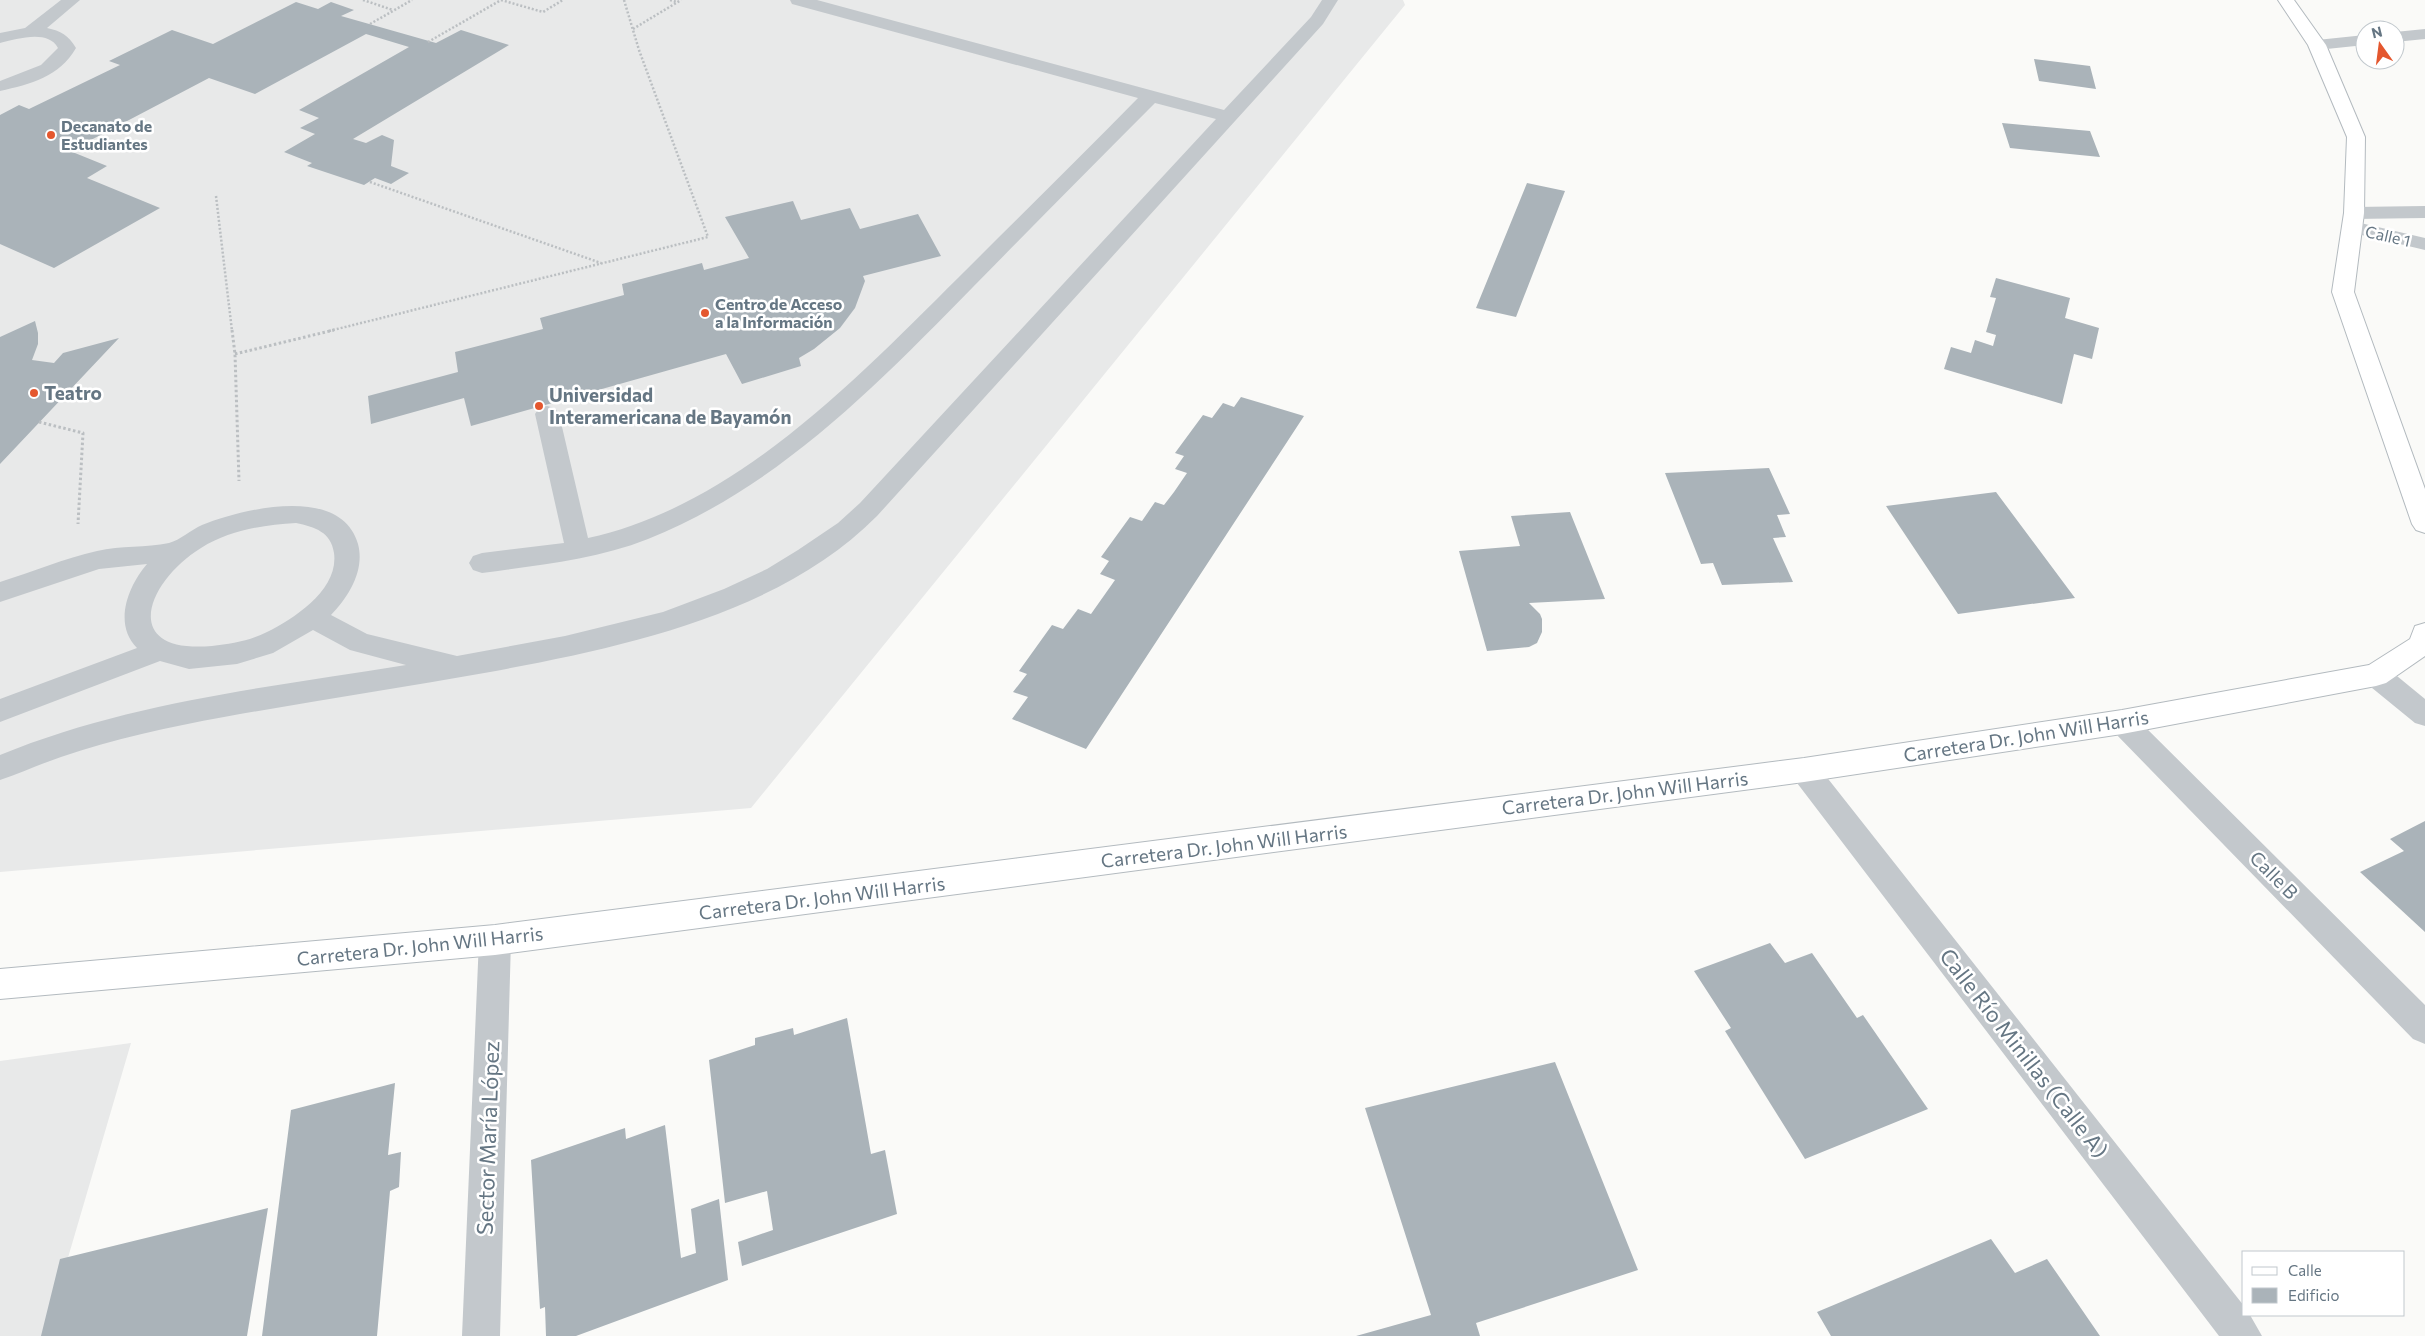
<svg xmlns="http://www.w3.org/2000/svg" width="2425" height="1336" viewBox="0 0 2425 1336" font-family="Commissioner,sans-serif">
  <rect width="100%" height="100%" fill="#fafaf8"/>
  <path fill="#e8e9e9" d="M0 0H1403L1405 5 751 808 0 872Z
    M131 1043 45 1336H0V1061Z"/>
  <path fill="#aab3b9" d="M296 2 318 9 331 2 354 10 341 16 436 43 461 30 509 45 353 139 366 143 382 135 394 140 391 166 409 173 391 184 375 178 364 185 307 166 312 163 284 152 315 134 300 128 319 118 299 110 409 47 366 34 255 94 209 78 70 151 107 166 87 178 160 208 54 268 0 244V115L19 105 29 109 120 65 109 61 172 30 213 44Z
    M2034 59 2090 66 2096 89 2039 81Z
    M2002 123 2090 131 2100 157 2010 148Z
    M1527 183 1565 191 1516 317 1476 308Z
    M793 201 801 220 850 208 860 229 918 214 941 256 863 276 865 281 855 308 840 328 814 349 799 358 801 366 742 384 726 354 471 426 464 398 371 424 368 396 458 372 455 352 543 329 540 318 624 295 622 284 702 263 704 270 749 258 725 217Z
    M1996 278 2070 298 2065 318 2099 328 2092 359 2074 354 2062 404 1944 369 1951 347 1971 353 1975 340 1993 346 1996 335 1986 332 1996 298 1990 297Z
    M35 321 38 333V344L32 360 54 363 63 353 119 338 0 464V337Z
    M1241 397 1304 416 1086 749 1012 719 1028 697 1013 692 1027 674 1019 671 1052 625 1063 629 1078 609 1091 614 1115 580 1100 574 1109 561 1101 557 1130 517 1142 521 1155 502 1164 505 1174 492 1187 473 1175 469 1184 456 1175 453 1203 415 1212 418 1223 403 1234 407Z
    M1769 468 1790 514 1777 515 1786 537 1773 538 1793 582 1722 585 1713 563 1701 564 1665 473Z
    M1996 492 2075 598 1958 614 1886 506Z
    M1570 512 1605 599 1529 603 1540 614 1542 619V632L1537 643 1529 647 1487 651 1459 551 1520 546 1511 516Z
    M2425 821V932L2360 872 2404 851 2390 839Z
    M1770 943 1785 963 1812 953 1857 1018 1863 1015 1928 1109 1805 1159 1725 1031 1731 1028 1694 971Z
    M847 1018 871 1154 885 1150 897 1214 742 1266 738 1242 773 1230 767 1191 725 1203 709 1060 755 1045V1038L793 1028 794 1035Z
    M1555 1062 1638 1270 1476 1323 1480 1336H1356L1431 1315 1365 1108Z
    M395 1083 388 1155 401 1152 399 1187 390 1191 377 1336H262L291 1110Z
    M665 1125 681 1258 696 1253 691 1209 719 1199 728 1280 576 1336H546L545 1307 540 1309 531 1160 625 1128 626 1139Z
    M268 1208 247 1336H41L60 1259Z
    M1991 1239 2015 1273 2047 1259 2100 1336H1831L1817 1312Z"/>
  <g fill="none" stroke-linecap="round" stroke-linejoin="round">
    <defs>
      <path id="secondary" d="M2278 0H2294L2326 45 2365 137 2364 213 2354 292 2425 489V533L2416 530 2412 524 2332 292 2344 213 2347 137 2308 45Z
        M2425 623V656L2386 683 2376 686 2122 734 1804 782 495 955 0 999V969L495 925 1804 758 2122 710 2369 665 2410 639 2415 626Z"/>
    </defs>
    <use href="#secondary" stroke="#b3babf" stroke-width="2"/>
    <path stroke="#bbbfc2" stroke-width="2.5" stroke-dasharray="2 2" stroke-linecap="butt" d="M363 0 393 10
      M501 0 543 12 563 0
      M670 0 677 2
      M370 24 412 0
      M633 29 681 0
      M428 42 501 0
      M370 182 601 263
      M216 196 232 331
      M329 331 708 237 639 50 624 0"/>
    <path stroke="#bbbfc2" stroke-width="3" stroke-dasharray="2.5 2.5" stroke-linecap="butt" d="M232 330 235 354 239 481
      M235 354 334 330
      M39 422 83 433 78 524"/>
    <path fill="#c3c8cc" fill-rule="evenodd" d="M61 0H80L47 28C61 31 68 35 76 48 59 77 31 84 0 91V81L41 65 58 48C48 29 17 39 0 43V33L25 28Z
      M790 0H817L1224 110 1311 17 1322 0H1338L1323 24 877 516C779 615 622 647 490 672 401 688 312 701 224 717 169 727 114 739 61 757 40 764 21 773 0 780V755C129 702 270 687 406 665L350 650 313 630 273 653 237 664 189 669 160 661 0 722V699L137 648C113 624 128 586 147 564L99 569 0 602V582C32 572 65 558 97 551 121 545 146 548 169 543 180 540 191 530 202 525 242 509 341 484 358 544 365 570 349 597 331 615L367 634 457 656 565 636 663 612 724 589 767 569 798 550 838 523 860 503 1216 119 1155 103C1094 164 1034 225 973 287 876 386 778 487 648 539 595 560 538 565 482 573L473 570 469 563 473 556 482 553 564 543 535 414 539 408 547 406 555 408 559 414 588 538C736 506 856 379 959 277 1019 217 1079 158 1138 98L792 4ZM296 523C315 527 331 532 334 553 339 589 295 618 267 632 249 641 231 644 212 646 118 654 147 581 201 548 230 530 263 525 296 523Z"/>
    <path fill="#c3c8cc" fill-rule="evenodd" d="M2425 29V39L2395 42V32Z
      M2365 35V45L2317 50 2311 49 2308 45 2311 41 2317 40Z
      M2425 206V218L2354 219 2347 217 2344 213 2347 209 2354 207Z
      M2352 221 2425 238V250L2345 231 2342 227 2345 223Z
      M2376 664 2386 667 2425 699V726L2415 723 2366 683 2362 675 2366 667Z
      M2122 710 2132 714 2425 1005V1044L2413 1039 2112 730 2108 722 2112 714Z
      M1804 758 1814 761 2244 1306V1315H2250L2262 1336H2219L1794 779 1789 770 1794 761Z
      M495 925 506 930 511 940 500 1336H462L479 940 484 930Z"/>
    <use href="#secondary" fill="#fff" fill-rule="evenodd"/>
  </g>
  <g fill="#e4572e" stroke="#fff" stroke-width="2">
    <circle cx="51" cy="135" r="5"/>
    <circle cx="705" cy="313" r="5"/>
    <circle cx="34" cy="393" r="5"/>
    <circle cx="539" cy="406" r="5"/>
  </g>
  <g text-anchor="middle" stroke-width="5" stroke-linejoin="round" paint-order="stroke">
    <g font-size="16" font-weight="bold" fill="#657683" stroke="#fff" text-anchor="start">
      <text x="61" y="132">Decanato de<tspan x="61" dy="18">Estudiantes</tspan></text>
      <text x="715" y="310">Centro de Acceso<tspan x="715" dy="18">a la Información</tspan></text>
    </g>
    <g font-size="16" fill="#657683" stroke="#fff">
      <text transform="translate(2388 236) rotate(13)" y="6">Calle 1</text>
    </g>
    <g font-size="19" font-weight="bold" fill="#657683" stroke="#fff" text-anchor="start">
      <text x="44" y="400">Teatro</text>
      <text x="549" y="402">Universidad<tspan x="549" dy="22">Interamericana de Bayamón</tspan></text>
    </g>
    <g font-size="19" fill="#657683" stroke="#fff">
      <text transform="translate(2026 736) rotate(-9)" y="7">Carretera Dr. John Will Harris</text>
      <text transform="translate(1625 793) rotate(-7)" y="7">Carretera Dr. John Will Harris</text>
      <text transform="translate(1224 846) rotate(-7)" y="7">Carretera Dr. John Will Harris</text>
      <text transform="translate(2274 875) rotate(45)" y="7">Calle B</text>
      <text transform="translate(822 898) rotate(-7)" y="7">Carretera Dr. John Will Harris</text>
      <text transform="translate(420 946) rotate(-6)" y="7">Carretera Dr. John Will Harris</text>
    </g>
    <g font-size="22" fill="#657683" stroke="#fff">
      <text transform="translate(2024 1053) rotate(52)" y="8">Calle Río Minillas (Calle A)</text>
      <text transform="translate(488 1138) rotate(-88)" y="8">Sector María López</text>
    </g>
  </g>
  <rect x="2242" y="1251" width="162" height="65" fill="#ffffff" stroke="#c1c8cd"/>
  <rect x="2252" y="1267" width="25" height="8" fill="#ffffff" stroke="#c1c8cd"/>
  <text x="2288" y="1276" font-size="15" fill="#657683">Calle</text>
  <rect x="2252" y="1288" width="25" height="15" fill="#aab3b9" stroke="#c1c8cd"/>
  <text x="2288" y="1301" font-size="15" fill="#657683">Edificio</text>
  <g transform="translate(2380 45) rotate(346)"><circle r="24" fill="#ffffff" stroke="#c1c8cd"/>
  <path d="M0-4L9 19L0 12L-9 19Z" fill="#e4572e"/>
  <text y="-8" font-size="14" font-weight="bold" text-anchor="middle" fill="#657683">N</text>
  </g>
</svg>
